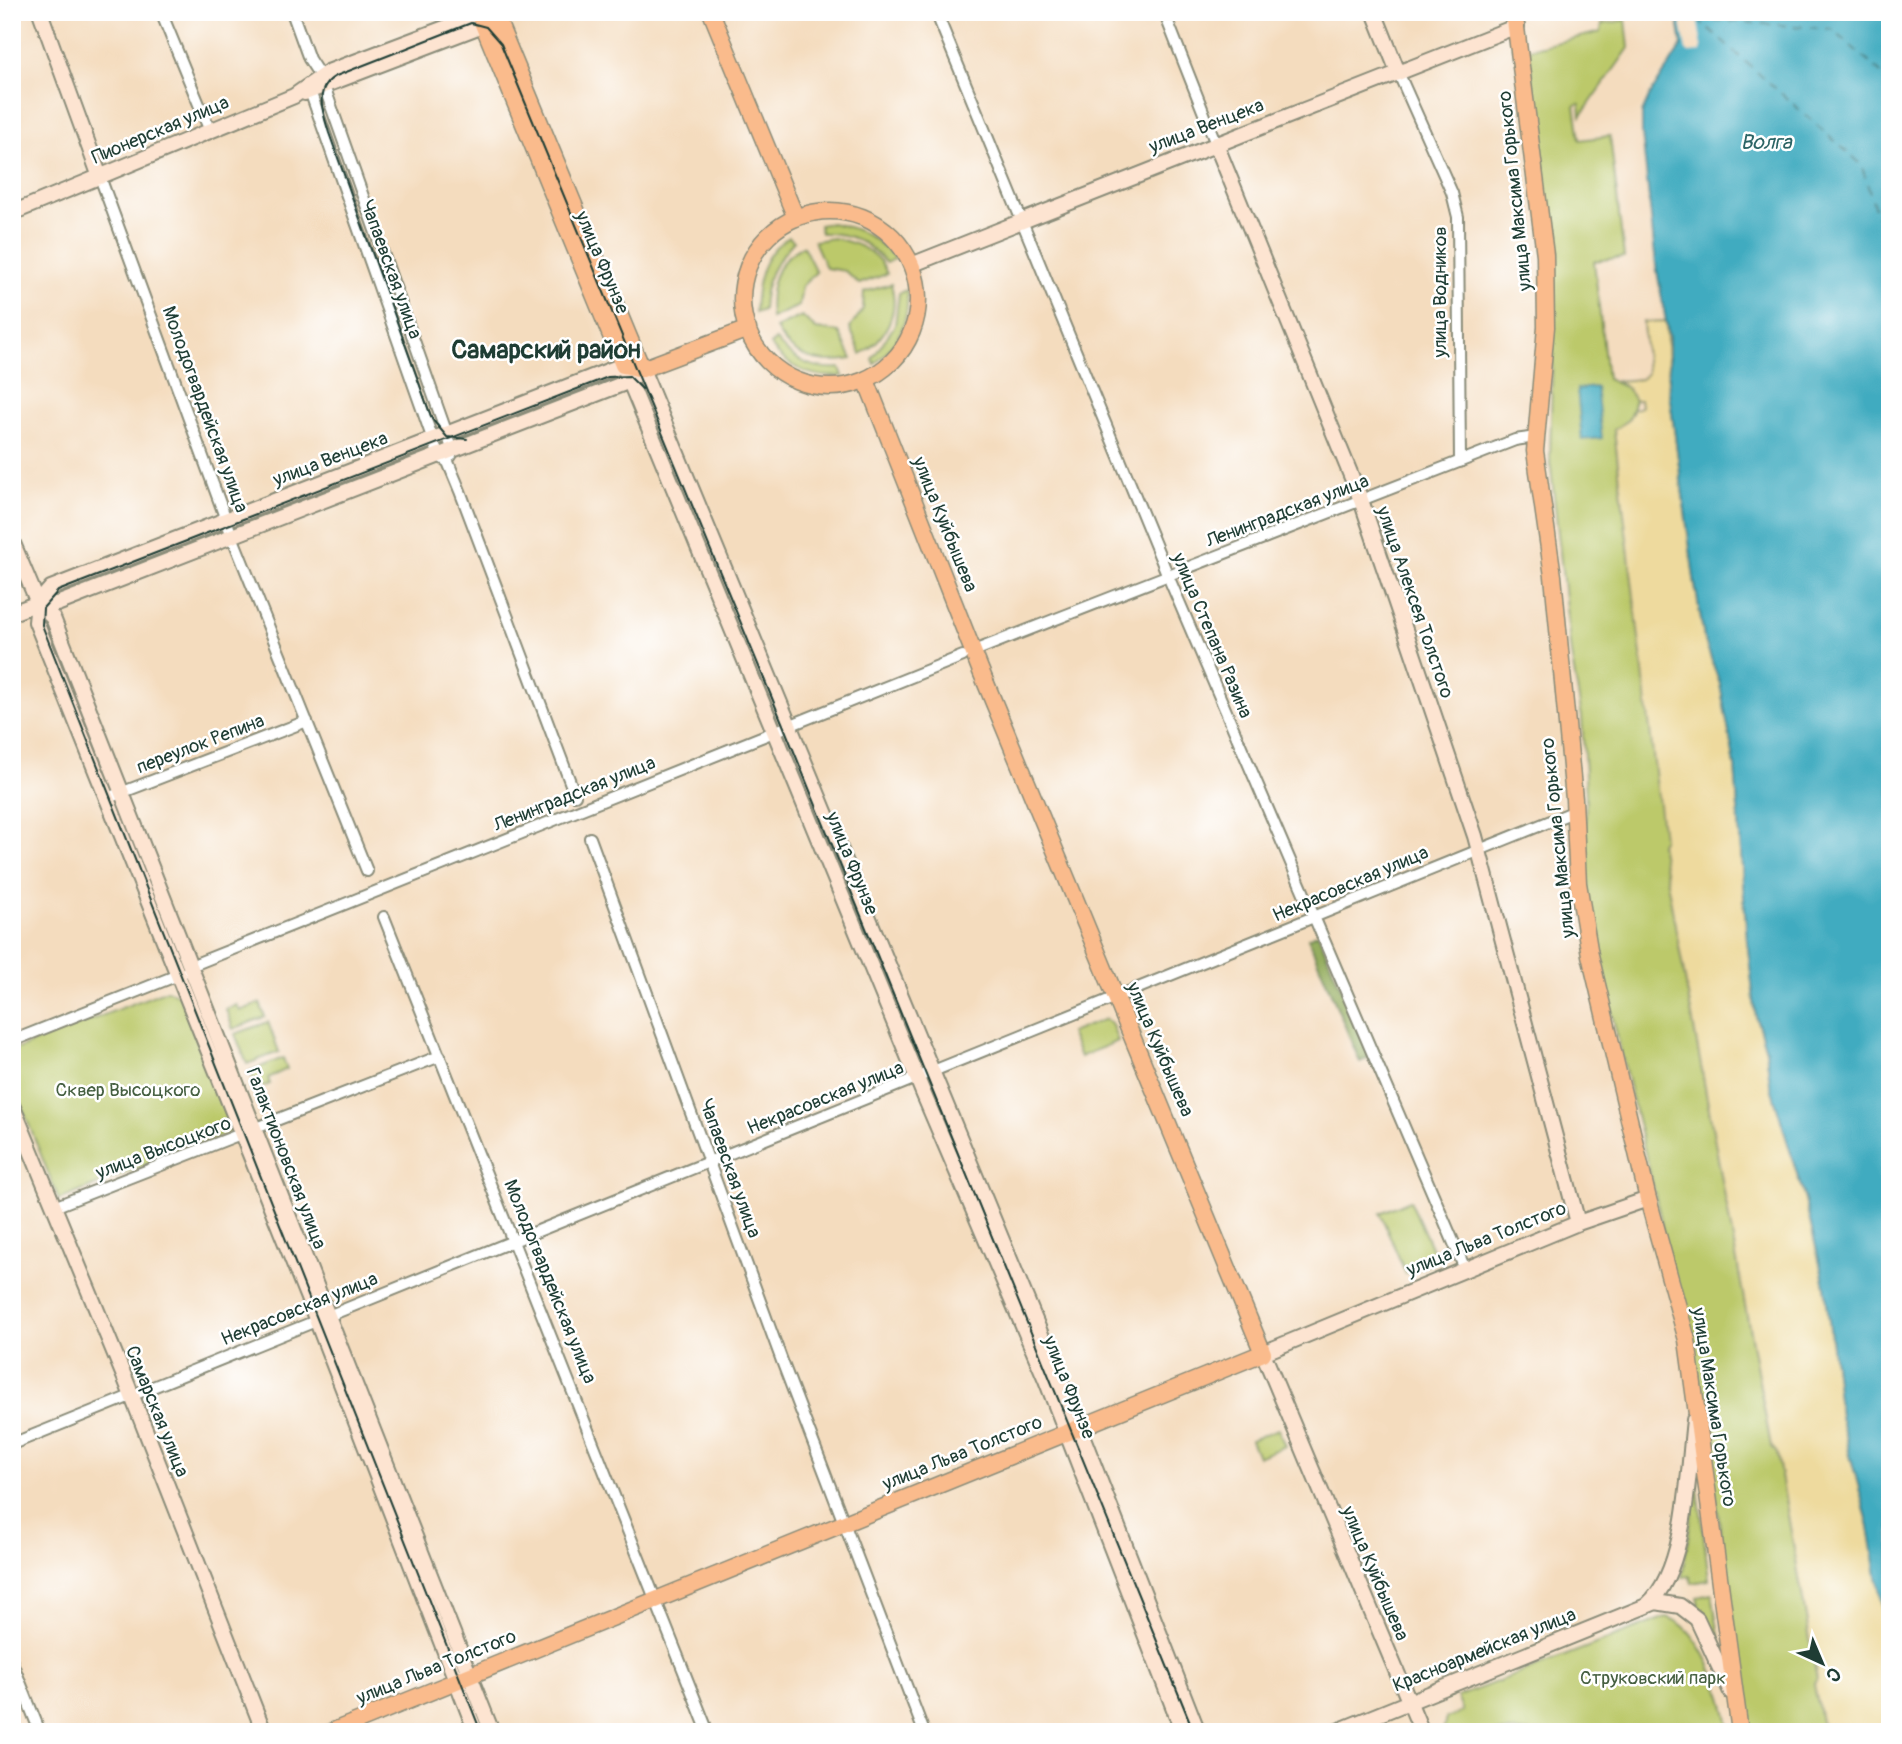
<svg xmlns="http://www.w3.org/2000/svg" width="1902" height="1744" viewBox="0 0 1902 1744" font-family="Pangolin,sans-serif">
  <rect width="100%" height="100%" fill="#fff"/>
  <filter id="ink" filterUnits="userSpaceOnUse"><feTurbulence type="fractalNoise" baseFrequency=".0143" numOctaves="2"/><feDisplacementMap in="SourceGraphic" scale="14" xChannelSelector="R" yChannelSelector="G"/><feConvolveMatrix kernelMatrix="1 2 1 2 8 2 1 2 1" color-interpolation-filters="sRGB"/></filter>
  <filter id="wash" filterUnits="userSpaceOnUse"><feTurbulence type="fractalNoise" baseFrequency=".00686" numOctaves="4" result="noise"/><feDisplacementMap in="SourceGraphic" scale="28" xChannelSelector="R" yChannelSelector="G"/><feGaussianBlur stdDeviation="1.57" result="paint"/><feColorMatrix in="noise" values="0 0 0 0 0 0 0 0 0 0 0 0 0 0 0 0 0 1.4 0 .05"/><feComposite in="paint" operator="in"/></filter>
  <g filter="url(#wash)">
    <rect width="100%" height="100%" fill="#f4dcbe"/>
    <path fill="#bcc96b" stroke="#6e8350" stroke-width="2" d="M1626 20 1629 48 1581 116 1580 104 1575 105 1580 140 1610 136 1624 257 1594 261 1607 379 1627 388 1635 400 1629 419 1614 431 1664 838 1660 843 1771 1446 1777 1453 1817 1679 1814 1684 1823 1732H1748L1714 1483 1659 1211 1594 939 1584 880 1586 795 1582 717 1571 654 1550 459 1554 297 1529 49 1601 32 1602 24Z
      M831 223C859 228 876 237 895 258L886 263C868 242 849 232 821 233L819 225Z
      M789 237 794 241C774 263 764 280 763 310L755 313C756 284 761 253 789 237Z
      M833 238C855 242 879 251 887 274L859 284 845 271 826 268 814 241Z
      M803 246 816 272 802 286 799 306 771 318C768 289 774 260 803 246Z
      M891 284C900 312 885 340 861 354L850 328 863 309 864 292Z
      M907 290C910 322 898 343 875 364L872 359 895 325 899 293Z
      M802 316 816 329 839 332 852 359C822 365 791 359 776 328Z
      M776 340C792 360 814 370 840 368L843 376C813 379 789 369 770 345Z
      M167 990 180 996 232 1131 59 1200 12 1082V1051Z
      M260 1003 265 1017 233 1029 226 1009 237 1005 240 1011Z
      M1105 1019 1111 1023 1118 1041 1080 1057 1070 1033Z
      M268 1022 279 1052 247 1064 235 1034Z
      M283 1058 287 1069 268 1078 270 1084 257 1089 250 1071Z
      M1410 1200 1437 1261 1406 1274 1380 1213Z
      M1278 1429 1285 1446 1258 1457 1251 1440Z
      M1697 1481 1709 1580 1692 1583 1690 1576 1682 1577Z
      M1712 1594 1724 1666 1697 1609 1700 1608 1697 1597Z
      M1666 1617C1702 1625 1725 1698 1730 1732H1443L1446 1718 1463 1712 1457 1697Z"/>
    <path fill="#95ad5f" stroke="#5a754a" stroke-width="2" d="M1318 933 1370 1057 1360 1062 1308 938Z"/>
    <path fill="#eeda9e" stroke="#868c69" stroke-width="2" d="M1666 321 1669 391 1694 578 1704 638 1720 684 1735 765 1747 940 1756 1017 1766 1050 1770 1083 1805 1200 1825 1285 1840 1416 1869 1526 1881 1593 1890 1658V1732H1823L1814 1684 1817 1679 1777 1453 1771 1446 1660 843 1663 838 1614 430 1629 419 1634 409 1641 407 1640 400H1635L1627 388 1617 381 1641 379 1647 373 1643 322Z"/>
    <path fill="#41abc0" stroke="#30747a" stroke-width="2" d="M1677 12H1890V1658L1869 1526 1840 1416 1825 1285 1805 1200 1770 1083 1766 1050 1756 1017 1747 940 1735 765 1720 684 1704 638 1694 578 1669 391V338L1656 265 1642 133V113L1649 97 1682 45Z
      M1596 387 1602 438 1582 440 1577 389Z"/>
    <path fill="#f4dcbe" d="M1679 12H1696L1702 47 1700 52 1689 53 1686 50Z"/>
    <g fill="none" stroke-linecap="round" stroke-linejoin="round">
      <path stroke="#2b6465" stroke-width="2" stroke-dasharray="9 7" stroke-linecap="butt" d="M1701 18 1733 12
        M1697 19 1861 164 1890 257
        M1698 19 1832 29 1890 81"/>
    </g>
  </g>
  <g filter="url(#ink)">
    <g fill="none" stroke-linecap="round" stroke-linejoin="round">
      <defs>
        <path id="street" d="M161 12 210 131
          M292 12 309 59 320 76
          M936 12 1168 576 1465 1269
          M1164 12 1216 144
          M1398 72 1452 193 1458 217 1460 462
          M324 86 453 451 451 456
          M310 91 433 440 439 456 448 462 460 491 575 795
          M100 177 232 536 367 871
          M974 651 1515 440 1536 437
          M105 799 307 721
          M590 838 782 1361 924 1732
          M384 917 708 1732
          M198 963 963 656
          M12 1041 183 973
          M54 1207 440 1056
          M12 1444 1573 812
          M12 1662 40 1732"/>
        <path id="secondary" d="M40 12 100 177
          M1374 12 1398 72
          M305 93 483 25
          M1216 144 1361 500 1475 836 1578 1223
          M12 213 294 96 328 72 479 15
          M911 265 1517 26
          M12 541 38 603 53 618 492 1732
          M38 603 51 588 623 365 924 1095 1046 1380 1183 1732
          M38 603 36 622 311 1306 476 1732
          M12 613 38 603 57 604 630 381 642 369 1073 1412 1198 1732
          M12 1105 126 1381 264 1732
          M1648 1604C1687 1570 1688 1469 1694 1420
          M1335 1732 1656 1602 1680 1606 1697 1619 1731 1692
          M1422 1732 1263 1353 1578 1223 1648 1199"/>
        <path id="primary" d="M478 12 623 365 642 369 748 329
          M494 12 642 369
          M711 12 796 218
          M1514 12 1545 255 1546 327 1535 451 1553 576 1574 799 1578 883 1590 955 1648 1199 1687 1340 1740 1732
          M742 299a88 88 0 1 1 176 0a88 88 0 1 1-176 0Z
          M331 1732 1263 1353 980 669 866 380"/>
      </defs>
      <use href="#street" stroke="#8a8c79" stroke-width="14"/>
      <use href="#secondary" stroke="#8a8c79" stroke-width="18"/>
      <use href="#primary" stroke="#8a8c79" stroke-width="19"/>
      <use href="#street" stroke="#fff" stroke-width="10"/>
      <use href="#secondary" stroke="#fde4d1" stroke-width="14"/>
      <use href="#primary" stroke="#fabb8c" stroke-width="16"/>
      <path stroke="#1f3d34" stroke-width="2" d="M467 439 447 437 432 419 329 133C323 113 313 88 336 76L471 23 486 27 501 44 784 727 1194 1732
        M481 1732 42 625 43 608 58 591 608 377 629 376 642 389"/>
    </g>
  </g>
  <g text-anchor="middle" stroke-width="5" stroke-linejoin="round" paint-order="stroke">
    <g font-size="19" fill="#1f3d34" stroke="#fff">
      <text transform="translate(1206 125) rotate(-21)" y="7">улица Венцека</text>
      <text transform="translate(160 129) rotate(-23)" y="7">Пионерская улица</text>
      <text transform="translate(1514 191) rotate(-96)" y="7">улица Максима Горького</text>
      <text transform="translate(603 262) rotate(67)" y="7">улица Фрунзе</text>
      <text transform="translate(392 269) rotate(70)" y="7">Чапаевская улица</text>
      <text transform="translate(1439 292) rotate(-90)" y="7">улица Водников</text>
      <text transform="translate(206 409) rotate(70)" y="7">Молодогвардейская улица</text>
      <text transform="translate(330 458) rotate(-21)" y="7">улица Венцека</text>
      <text transform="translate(1287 510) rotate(-21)" y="7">Ленинградская улица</text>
      <text transform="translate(946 524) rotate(68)" y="7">улица Куйбышева</text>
      <text transform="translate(1416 602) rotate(71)" y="7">улица Алексея Толстого</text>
      <text transform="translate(1213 635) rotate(67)" y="7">улица Степана Разина</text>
      <text transform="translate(200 743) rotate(-21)" y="7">переулок Репина</text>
      <text transform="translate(574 793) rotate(-22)" y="7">Ленинградская улица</text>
      <text transform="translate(1557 838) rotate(-96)" y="7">улица Максима Горького</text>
      <text transform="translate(853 863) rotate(68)" y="7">улица Фрунзе</text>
      <text transform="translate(1350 883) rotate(-23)" y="7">Некрасовская улица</text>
      <text transform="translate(1161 1049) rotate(67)" y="7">улица Куйбышева</text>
      <text transform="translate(825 1097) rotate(-22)" y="7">Некрасовская улица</text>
      <text transform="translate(163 1147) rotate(-21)" y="7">улица Высоцкого</text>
      <text transform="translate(287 1158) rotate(69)" y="7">Галактионовская улица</text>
      <text transform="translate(731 1168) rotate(70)" y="7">Чапаевская улица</text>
      <text transform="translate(1486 1238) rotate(-22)" y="7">улица Льва Толстого</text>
      <text transform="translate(551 1281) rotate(68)" y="7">Молодогвардейская улица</text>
      <text transform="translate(299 1308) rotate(-22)" y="7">Некрасовская улица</text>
      <text transform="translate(1070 1387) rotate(68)" y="7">улица Фрунзе</text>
      <text transform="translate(1715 1407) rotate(81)" y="7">улица Максима Горького</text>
      <text transform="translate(158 1411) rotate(68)" y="7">Самарская улица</text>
      <text transform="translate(962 1452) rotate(-22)" y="7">улица Льва Толстого</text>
      <text transform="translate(1376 1573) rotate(67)" y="7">улица Куйбышева</text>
      <text transform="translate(1484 1649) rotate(-22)" y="7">Красноармейская улица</text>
      <text transform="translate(436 1666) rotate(-22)" y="7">улица Льва Толстого</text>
    </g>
    <g font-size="19" fill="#466042" stroke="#fff">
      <text x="128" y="1096">Сквер Высоцкого</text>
      <text x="1653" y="1684">Струковский парк</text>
    </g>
    <g font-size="21" font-style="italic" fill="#2b6465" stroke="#fff">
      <text x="1766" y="149">Волга</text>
    </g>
    <g font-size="26" font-weight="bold" fill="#1f3d34" stroke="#fff">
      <text x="546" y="358">Самарский район</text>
    </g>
  </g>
  <rect width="1902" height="1744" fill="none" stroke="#fff" stroke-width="42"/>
  <g transform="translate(1822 1663) rotate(136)" stroke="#ffffff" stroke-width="5" paint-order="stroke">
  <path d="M0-5L12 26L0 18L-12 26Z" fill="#1f3d34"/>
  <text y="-10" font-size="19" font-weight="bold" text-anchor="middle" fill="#1f3d34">С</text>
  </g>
</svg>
